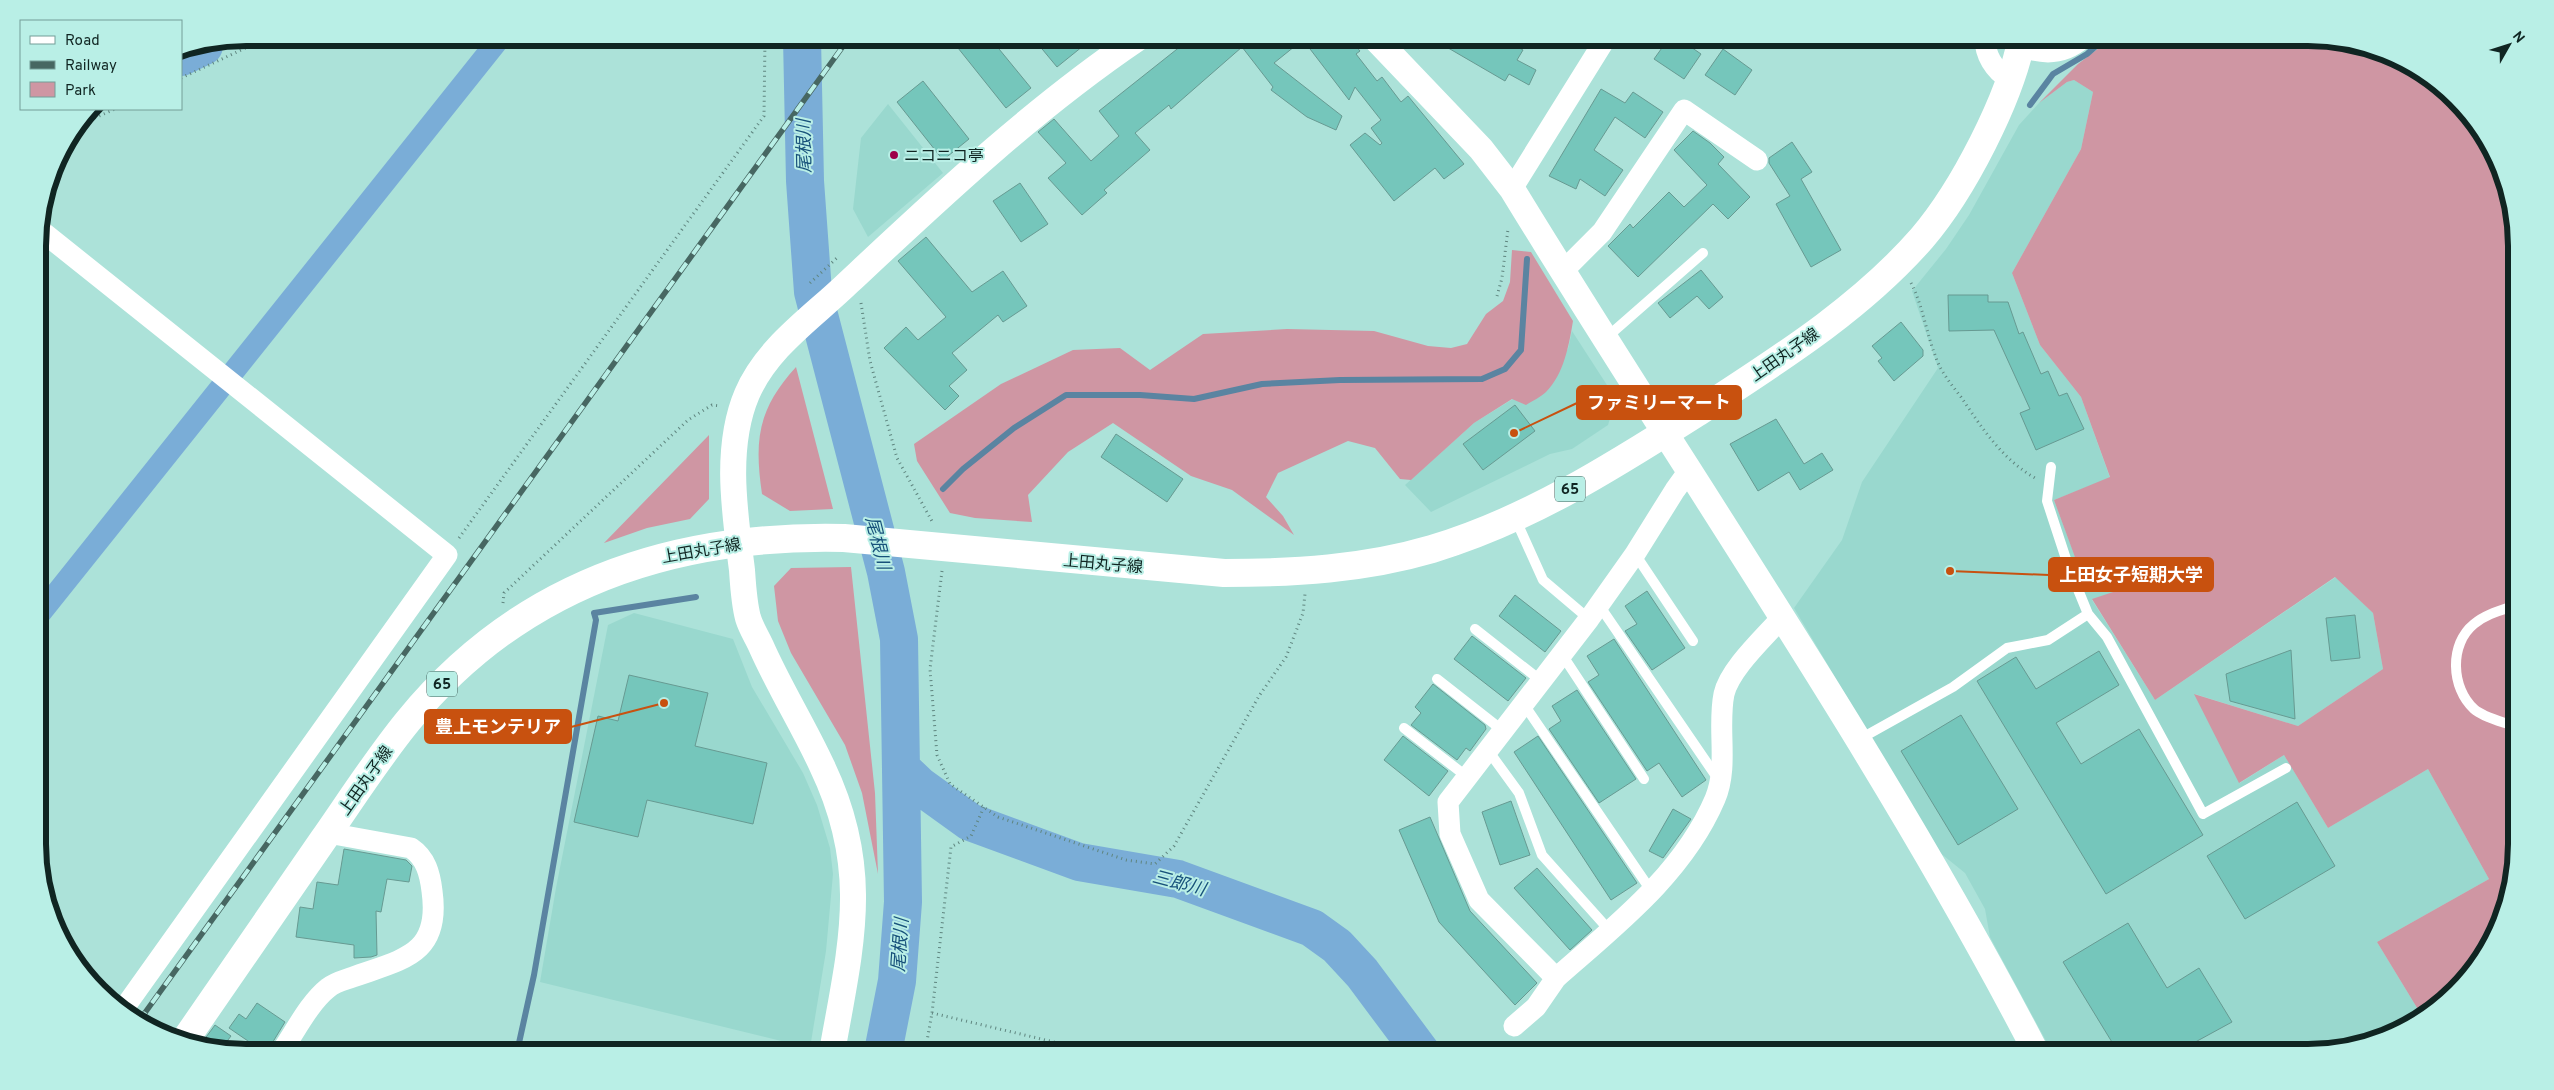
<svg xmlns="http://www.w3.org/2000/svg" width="2554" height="1090" viewBox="0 0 2554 1090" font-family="Overpass,'Noto Sans JP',sans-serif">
  <rect width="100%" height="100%" fill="#ace2d9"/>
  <path fill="#99d8ce" d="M2074 80 2093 92 2081 149 2012 273 2040 345 2081 397 2110 478 2054 500 2083 578 2111 565 2122 589 2092 600 2155 700 2336 577 2373 613 2383 669 2298 726 2195 694 2240 783 2284 755 2328 828 2428 769 2489 879 2377 942 2422 1016 2375 1041 2322 1052H2052L1990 937 1985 909 1965 873 1939 852 1794 608 1842 540 1862 482 1938 368 1912 291 1946 249 1969 215 2019 125 2039 103 2067 82Z
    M888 104 943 173 868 237 853 209 861 138Z
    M1572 331 1616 399 1608 425 1572 449 1550 454 1431 512 1405 485 1474 423 1513 399 1568 349Z
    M634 613 733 639 752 687 803 773 817 805 830 848 833 874 826 951 810 1048 540 982 556 888 608 625Z"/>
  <path fill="#cf96a3" d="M2112 38H2308L2388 53 2435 80 2474 119 2501 166 2515 219 2516 845C2512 868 2509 903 2501 924 2488 957 2454 1000 2422 1016L2377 942 2489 879 2428 769 2328 828 2284 755 2239 783 2194 694 2298 726 2383 669 2373 613 2335 577 2155 700 2092 599 2122 589 2112 566 2083 579 2054 500 2110 477 2081 397 2040 345 2012 273 2081 149 2093 92 2074 80 2067 82 2039 103 2078 64Z
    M1512 250 1531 252 1573 321C1569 345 1564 374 1546 392 1541 397 1532 401 1526 405L1512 399 1474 423 1411 480 1400 479 1375 448 1348 441 1278 473 1266 497 1283 516 1294 535 1232 490 1191 476 1113 423 1068 452 1028 495 1032 522 975 518 950 513 917 461 914 444 1001 384 1073 350 1120 348 1150 370 1203 334 1287 329 1374 331 1428 346 1451 348 1467 344 1486 314 1503 301 1510 282Z
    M796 367 833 509 790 511 762 494C754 439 758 409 796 367Z
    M709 435V499L690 519 647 528 604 543Z
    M851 567 875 793 878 874 862 793 845 745 791 653 778 621 774 586 791 568Z"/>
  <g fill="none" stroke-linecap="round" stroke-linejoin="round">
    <path stroke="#5a84a1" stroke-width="6" d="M2030 105 2053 74 2087 54 2105 38
      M943 489 963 469 1014 428 1066 395H1140L1194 399 1262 384 1340 380 1482 379 1505 369 1521 350 1527 259
      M517 1052 534 975 596 620 594 613 696 597"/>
    <path stroke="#7aadd7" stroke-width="22" d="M39 615 500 38"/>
    <path stroke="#7aadd7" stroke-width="38" d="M802 38 805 181 813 292 886 572 899 639 903 902 897 981 883 1052
      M181 57 204 46
      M901 768 920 786 970 822 1079 862 1178 879 1312 928 1337 946 1362 973 1421 1052"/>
  </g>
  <path fill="#75c6bb" stroke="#679a92" d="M950 38H990L1031 88 1006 108Z
    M1033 38H1093L1057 67Z
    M1191 38H1305L1274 63 1342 116 1336 130 1307 117 1271 90 1273 87 1242 47 1171 109 1169 105 1135 133 1150 150 1104 190 1107 193 1082 215 1048 178 1066 163 1038 132 1054 119 1091 161 1119 136 1099 111Z
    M1316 38H1349L1360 51 1356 54 1377 81 1382 77 1401 102 1408 96 1464 164 1444 179 1435 168 1394 201 1350 145 1365 133 1380 145 1382 143 1371 128 1381 120 1355 87 1349 100 1307 45Z
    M1431 38H1502L1523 50 1517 60 1536 70 1529 85 1509 74 1505 81Z
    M1669 38H1678L1701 54 1684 79 1654 59Z
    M1723 49 1752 70 1735 95 1705 75Z
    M923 81 969 139 943 160 897 102Z
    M1601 89 1625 103 1633 92 1663 112 1645 138 1615 117 1594 150 1623 170 1605 196 1580 179 1576 189 1549 176Z
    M1693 131 1710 143 1724 157 1718 164 1750 197 1728 219 1713 204 1638 277 1608 246 1630 224 1633 228 1669 192 1684 207 1707 185 1674 150Z
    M1792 142 1812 172 1801 179 1841 250 1811 267 1776 204 1790 196 1769 163V158Z
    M1020 183 1048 224 1021 242 993 201Z
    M926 237 972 292 1003 271 1027 306 1003 322 998 315 952 353 967 370 949 386 959 396 945 410 884 348 906 327 918 340 946 317 898 261Z
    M1701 270 1723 297 1709 309 1697 296 1670 318 1658 303Z
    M1948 295H1988V302H2008L2019 334 2023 332 2041 374 2048 371 2059 396 2067 393 2084 429 2036 450 2020 413 2030 409 1994 330 1949 331Z
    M1901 322 1923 350V356L1894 381 1878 361 1882 358 1872 346Z
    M1515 405 1535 431 1483 470 1463 444Z
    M1776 419 1804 464 1822 453 1833 470 1800 490 1789 472 1758 491 1730 444Z
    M1116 434 1183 479 1167 502 1101 457Z
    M1647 591 1685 648 1652 670 1625 631 1637 624 1625 606Z
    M1515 595 1561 631 1545 652 1499 616Z
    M2355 615 2360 658 2331 661 2326 618Z
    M1472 636 1526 678 1508 701 1454 659Z
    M1614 639 1706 780 1682 797 1659 763 1647 771 1588 682 1599 675 1587 656Z
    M2291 650 2295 719 2230 701 2226 674Z
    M2099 651 2119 685 2056 723 2081 764 2139 729 2203 835 2106 894 1977 681 2016 657 2036 689Z
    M629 675 708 693 695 746 767 763 753 824 647 800 638 837 574 822 598 716 618 721Z
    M1433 684 1485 725 1486 729 1470 751 1466 748 1457 760 1411 725 1421 713 1415 707Z
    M1577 690 1636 779 1599 803 1549 729 1561 721 1552 706Z
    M1961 715 2018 809 1958 845 1901 751Z
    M1403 736 1448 771 1429 796 1384 760Z
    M1538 736 1637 883 1611 900 1514 752Z
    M1511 801 1530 855 1500 865 1482 812Z
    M2297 802 2335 866 2245 919 2207 856Z
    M1673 809 1691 819 1663 858 1649 851Z
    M1430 817 1470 911 1537 983 1515 1005 1439 922 1399 830Z
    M344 849 406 860 412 866 409 882 387 879 381 912 376 911 377 955 371 957 354 958V945L296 937 300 907 313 909 317 882 338 885Z
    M1537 868 1592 930 1570 950 1514 888Z
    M2128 923 2167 988 2199 968 2232 1022 2177 1052H2118L2063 962Z
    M257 1003 285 1022 271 1045 269 1052H264L229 1028 239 1014 246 1019Z
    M215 1025 231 1036 222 1048 201 1044Z"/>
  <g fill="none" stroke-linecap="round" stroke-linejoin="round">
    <path stroke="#5f857f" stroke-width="3" stroke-dasharray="1 4" stroke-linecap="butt" d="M181 78 267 38
      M81 124 115 109
      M810 283 839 256
      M1911 283C1923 306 1926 332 1935 355 1940 371 1951 384 1961 397 1982 428 2002 459 2035 478
      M1497 296 1502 278 1508 229
      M861 303 870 361 897 458 933 523
      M459 538 764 116 765 38
      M942 571 930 669 937 755 950 784 998 817 1126 860 1155 864 1174 846 1259 696 1286 657 1303 613 1305 594
      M503 603 504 593 688 420 712 405 720 406
      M932 1013 1096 1052
      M925 1052 932 1013 951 847 971 836 984 807"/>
    <path stroke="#fff" stroke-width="10" d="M1606 338 1703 253
      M2051 467 2047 501 2068 565 2088 614 2107 637 2203 814 2286 768
      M1515 518 1543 580 1589 619
      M1635 554 1693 641
      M1599 605 1718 779
      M2516 605C2502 610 2486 614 2474 624 2449 644 2451 688 2474 709 2484 718 2504 722 2516 727
      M1475 629 1540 680
      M1561 653 1644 779
      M1437 679 1502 730
      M1523 703 1652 892
      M1404 728 1466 776
      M1858 740 1953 687 2007 648 2048 640 2088 614
      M1487 749 1519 793 1542 855 1610 931"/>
    <path stroke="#fff" stroke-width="21" d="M1985 38C1985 55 1994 70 2009 79
      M2020 46C2043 55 2064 55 2083 38
      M1512 189 1606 38
      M39 229 447 555 122 1011
      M1563 271 1602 232 1684 110 1757 160
      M1688 472 1675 490 1635 554 1589 619 1448 802 1450 834 1479 900 1556 978C1615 926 1683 874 1715 799 1729 766 1717 728 1724 694 1730 668 1766 636 1783 616
      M1514 1026 1536 1007 1556 978
      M281 1052C295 1032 309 1003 328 988 335 982 345 980 353 977 403 959 441 955 432 891 430 874 426 858 411 848L328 833"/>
    <path stroke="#fff" stroke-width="26" d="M1375 38 1481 149 1512 189C1687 476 1881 753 2036 1052
      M832 1052C851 945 872 870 822 766 803 725 779 687 761 646 757 637 751 628 748 618 744 603 743 585 742 570 735 514 724 448 747 394 767 347 813 317 849 282 941 196 1033 109 1138 38"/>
    <path stroke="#fff" stroke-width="28" d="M185 1040C231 974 277 907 323 840 351 800 377 759 408 721 519 585 672 534 844 538L1224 573C1294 573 1364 569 1432 549 1529 520 1615 465 1700 411 1778 360 1860 309 1922 238 1963 190 2010 99 2022 38"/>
    <defs>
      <path id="rail" d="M139 1021 849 38"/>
    </defs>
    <use href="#rail" stroke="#476762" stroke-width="5.5"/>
    <use href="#rail" stroke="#b9efe6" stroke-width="4" stroke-dasharray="11" stroke-linecap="butt"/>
  </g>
  <circle fill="#9e024a" stroke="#b9efe6" stroke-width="2" cx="894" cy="155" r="5"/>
  <g text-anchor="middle" stroke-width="4" stroke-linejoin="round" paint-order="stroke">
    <g fill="#b9efe6" stroke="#43625d" stroke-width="1">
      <rect x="1555" y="476.5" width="30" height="25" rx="4"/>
      <rect x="427" y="671.5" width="30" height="25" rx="4"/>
    </g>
    <g font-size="15" font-weight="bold" fill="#102522">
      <text x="1570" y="494">65</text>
      <text x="442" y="689">65</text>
    </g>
    <g font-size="16" fill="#102522" stroke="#b9efe6" text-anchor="start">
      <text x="904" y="161">ニコニコ亭</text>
    </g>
    <g font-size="16" fill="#102522" stroke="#b9efe6">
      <text transform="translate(1784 354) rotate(-35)" y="6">上田丸子線</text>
      <text transform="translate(701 550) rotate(-10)" y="6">上田丸子線</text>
      <text transform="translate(1103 563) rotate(5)" y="6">上田丸子線</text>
      <text transform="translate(365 780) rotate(-55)" y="6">上田丸子線</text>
    </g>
    <g font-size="18" font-style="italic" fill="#18527b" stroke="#b9efe6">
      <text transform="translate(804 146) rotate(-91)" y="6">尾根川</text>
      <text transform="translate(878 543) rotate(76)" y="6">尾根川</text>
      <text transform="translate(1179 883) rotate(15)" y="6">三郎川</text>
      <text transform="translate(900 945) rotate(-86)" y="6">尾根川</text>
    </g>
  </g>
  <path d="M0 0H2554V1090H0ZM246 46H2308A200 200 0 0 1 2508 246V844A200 200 0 0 1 2308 1044H246A200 200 0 0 1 46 844V246A200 200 0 0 1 246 46Z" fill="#b9efe6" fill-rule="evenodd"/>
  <path fill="none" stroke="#102522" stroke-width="6" d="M246 46H2308A200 200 0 0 1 2508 246V844A200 200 0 0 1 2308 1044H246A200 200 0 0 1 46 844V246A200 200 0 0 1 246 46Z"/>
  <path fill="none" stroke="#c8510f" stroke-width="2" d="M1514 433L1577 403M1950 571L2049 575M664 703L571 727"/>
  <g fill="#c8510f" stroke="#b9efe6" stroke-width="2">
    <circle cx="1514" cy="433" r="5"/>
    <circle cx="1950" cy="571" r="5"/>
    <circle cx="664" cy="703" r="5"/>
  </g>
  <g fill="#c8510f" stroke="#c8510f" stroke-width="2">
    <rect x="1577" y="386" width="164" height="33" rx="5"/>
    <rect x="2049" y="558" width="164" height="33" rx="5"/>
    <rect x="425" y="710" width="146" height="33" rx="5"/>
  </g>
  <g font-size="18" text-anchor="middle" font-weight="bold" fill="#fff">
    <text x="1659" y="409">ファミリーマート</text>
    <text x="2131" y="581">上田女子短期大学</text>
    <text x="498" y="733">豊上モンテリア</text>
  </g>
  <rect x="20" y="20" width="162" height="90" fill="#b9efe6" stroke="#759e98"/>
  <rect x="30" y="36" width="25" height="8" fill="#ffffff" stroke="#759e98"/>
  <text x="65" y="45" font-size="15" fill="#102522">Road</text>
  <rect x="30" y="61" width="25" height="8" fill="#476762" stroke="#759e98"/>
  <text x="65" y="70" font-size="15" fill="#102522">Railway</text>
  <rect x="30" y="82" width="25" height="15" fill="#cf96a3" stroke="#759e98"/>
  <text x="65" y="95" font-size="15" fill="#102522">Park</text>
  <g transform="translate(2509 45) rotate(51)" stroke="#b9efe6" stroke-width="4" paint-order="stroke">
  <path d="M0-4L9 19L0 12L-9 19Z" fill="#102522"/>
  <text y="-8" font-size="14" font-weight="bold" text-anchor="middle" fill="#102522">N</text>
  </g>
</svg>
